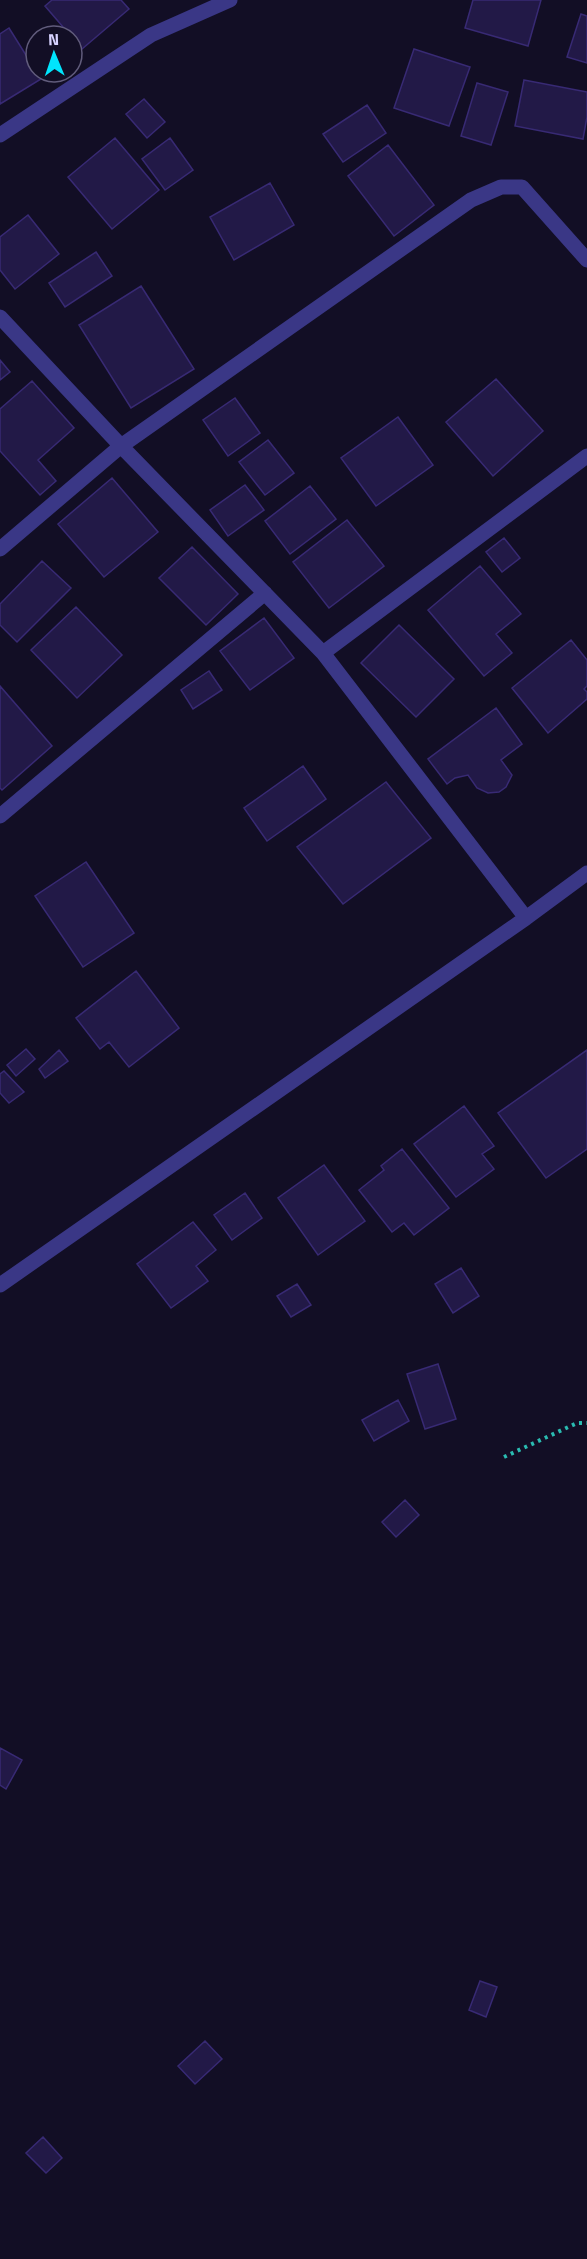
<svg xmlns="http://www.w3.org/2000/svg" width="587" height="2259" viewBox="0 0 587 2259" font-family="'Titillium Web',sans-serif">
  <rect width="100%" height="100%" fill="#120e25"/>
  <path fill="#221947" stroke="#382a74" stroke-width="1.5" d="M52 0H121L129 9 82 49 45 6Z
    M473 0H541L528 46 465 28Z
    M581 14 587 16V63L567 57Z
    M9 28 41 79 0 104V34Z
    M414 49 470 67 449 126 394 108Z
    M524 80 587 92V117L583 139 515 126Z
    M477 83 508 92 491 145 461 136Z
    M144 99 165 122 147 138 126 114Z
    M367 105 386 133 343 162 323 134Z
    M115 138 159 190 112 229 68 177Z
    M170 138 193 170 165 190 142 159Z
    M388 145 434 205 394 236 348 176Z
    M270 183 294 225 234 260 210 217Z
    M28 215 59 254 15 289 0 270V237Z
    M96 252 112 276 65 307 49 283Z
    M141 286 194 369 131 408 79 325Z
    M0 360 10 372 0 380Z
    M496 379 543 431 493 476 446 422Z
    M32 381 74 428 38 460 56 481 40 495 0 451V409Z
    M235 398 260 433 228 456 203 420Z
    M398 417 433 465 376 506 341 458Z
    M268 440 294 473 265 495 239 462Z
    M112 478 158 532 104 577 58 524Z
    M245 485 264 510 228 536 210 510Z
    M310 486 336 519 290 554 265 521Z
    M347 520 384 566 329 608 293 562Z
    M504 538 520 558 502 572 486 552Z
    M192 547 238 594 206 625 159 578Z
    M42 561 71 588 17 642 0 625V604Z
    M480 566 521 614 496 634 512 653 484 676 428 610Z
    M76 607 122 655 77 698 31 650Z
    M264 618 294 658 250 690 220 651Z
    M399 625 454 679 416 717 361 663Z
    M571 640 587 660V686L584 689 587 692V699L548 733 512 688Z
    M209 671 222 690 193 709 181 690Z
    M0 686 52 746 2 790 0 788Z
    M496 708 522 744 501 760 512 775 506 787 499 792 488 793 477 788 468 775 455 778 447 784 428 759Z
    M303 766 326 799 267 841 244 808Z
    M386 782 431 838 343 904 297 847Z
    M86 862 134 933 83 967 35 896Z
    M136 971 179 1028 129 1067 109 1042 100 1049 76 1018Z
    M26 1049 35 1059 16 1076 7 1065Z
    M59 1050 68 1061 45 1078 39 1069Z
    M587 1050V1149L546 1178 498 1113Z
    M4 1071 24 1092 9 1103 0 1093V1074Z
    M464 1106 494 1146 482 1154 494 1169 456 1197 414 1144Z
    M402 1149 449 1208 414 1235 404 1223 392 1232 359 1190 384 1170 381 1166Z
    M324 1165 365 1221 318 1255 278 1198Z
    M245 1193 262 1218 232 1240 214 1215Z
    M193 1222 216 1250 196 1266 208 1281 171 1308 137 1264Z
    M461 1268 479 1296 453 1313 435 1284Z
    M297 1284 311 1305 291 1317 277 1296Z
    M438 1364 456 1419 425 1429 407 1374Z
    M398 1400 409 1421 374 1441 362 1420Z
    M405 1500 419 1515 396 1537 382 1522Z
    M0 1748 22 1760 6 1789 0 1785Z
    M480 1981 497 1987 486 2017 469 2010Z
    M205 2041 222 2059 195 2084 178 2066Z
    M43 2137 62 2158 46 2173 26 2153Z"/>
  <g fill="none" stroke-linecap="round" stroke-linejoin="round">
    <path stroke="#2abbb1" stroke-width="4" stroke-dasharray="3 4.5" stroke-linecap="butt" d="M504 1457 577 1423H587"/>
    <path stroke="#3a3786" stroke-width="15" d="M0 135 151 35 230 0
      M0 317 121 446 323 653
      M0 549 121 446 471 200 501 187H522L587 260
      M0 816 265 593
      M526 918 323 653 587 456
      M0 1285 526 918 587 873"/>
  </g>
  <g transform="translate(54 54) rotate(358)"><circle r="28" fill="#120e25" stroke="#615c7c" stroke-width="1.5"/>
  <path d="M0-4.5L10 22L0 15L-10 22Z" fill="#00e5fd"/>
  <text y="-9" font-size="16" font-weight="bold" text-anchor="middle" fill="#d7d2ff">N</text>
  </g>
</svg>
